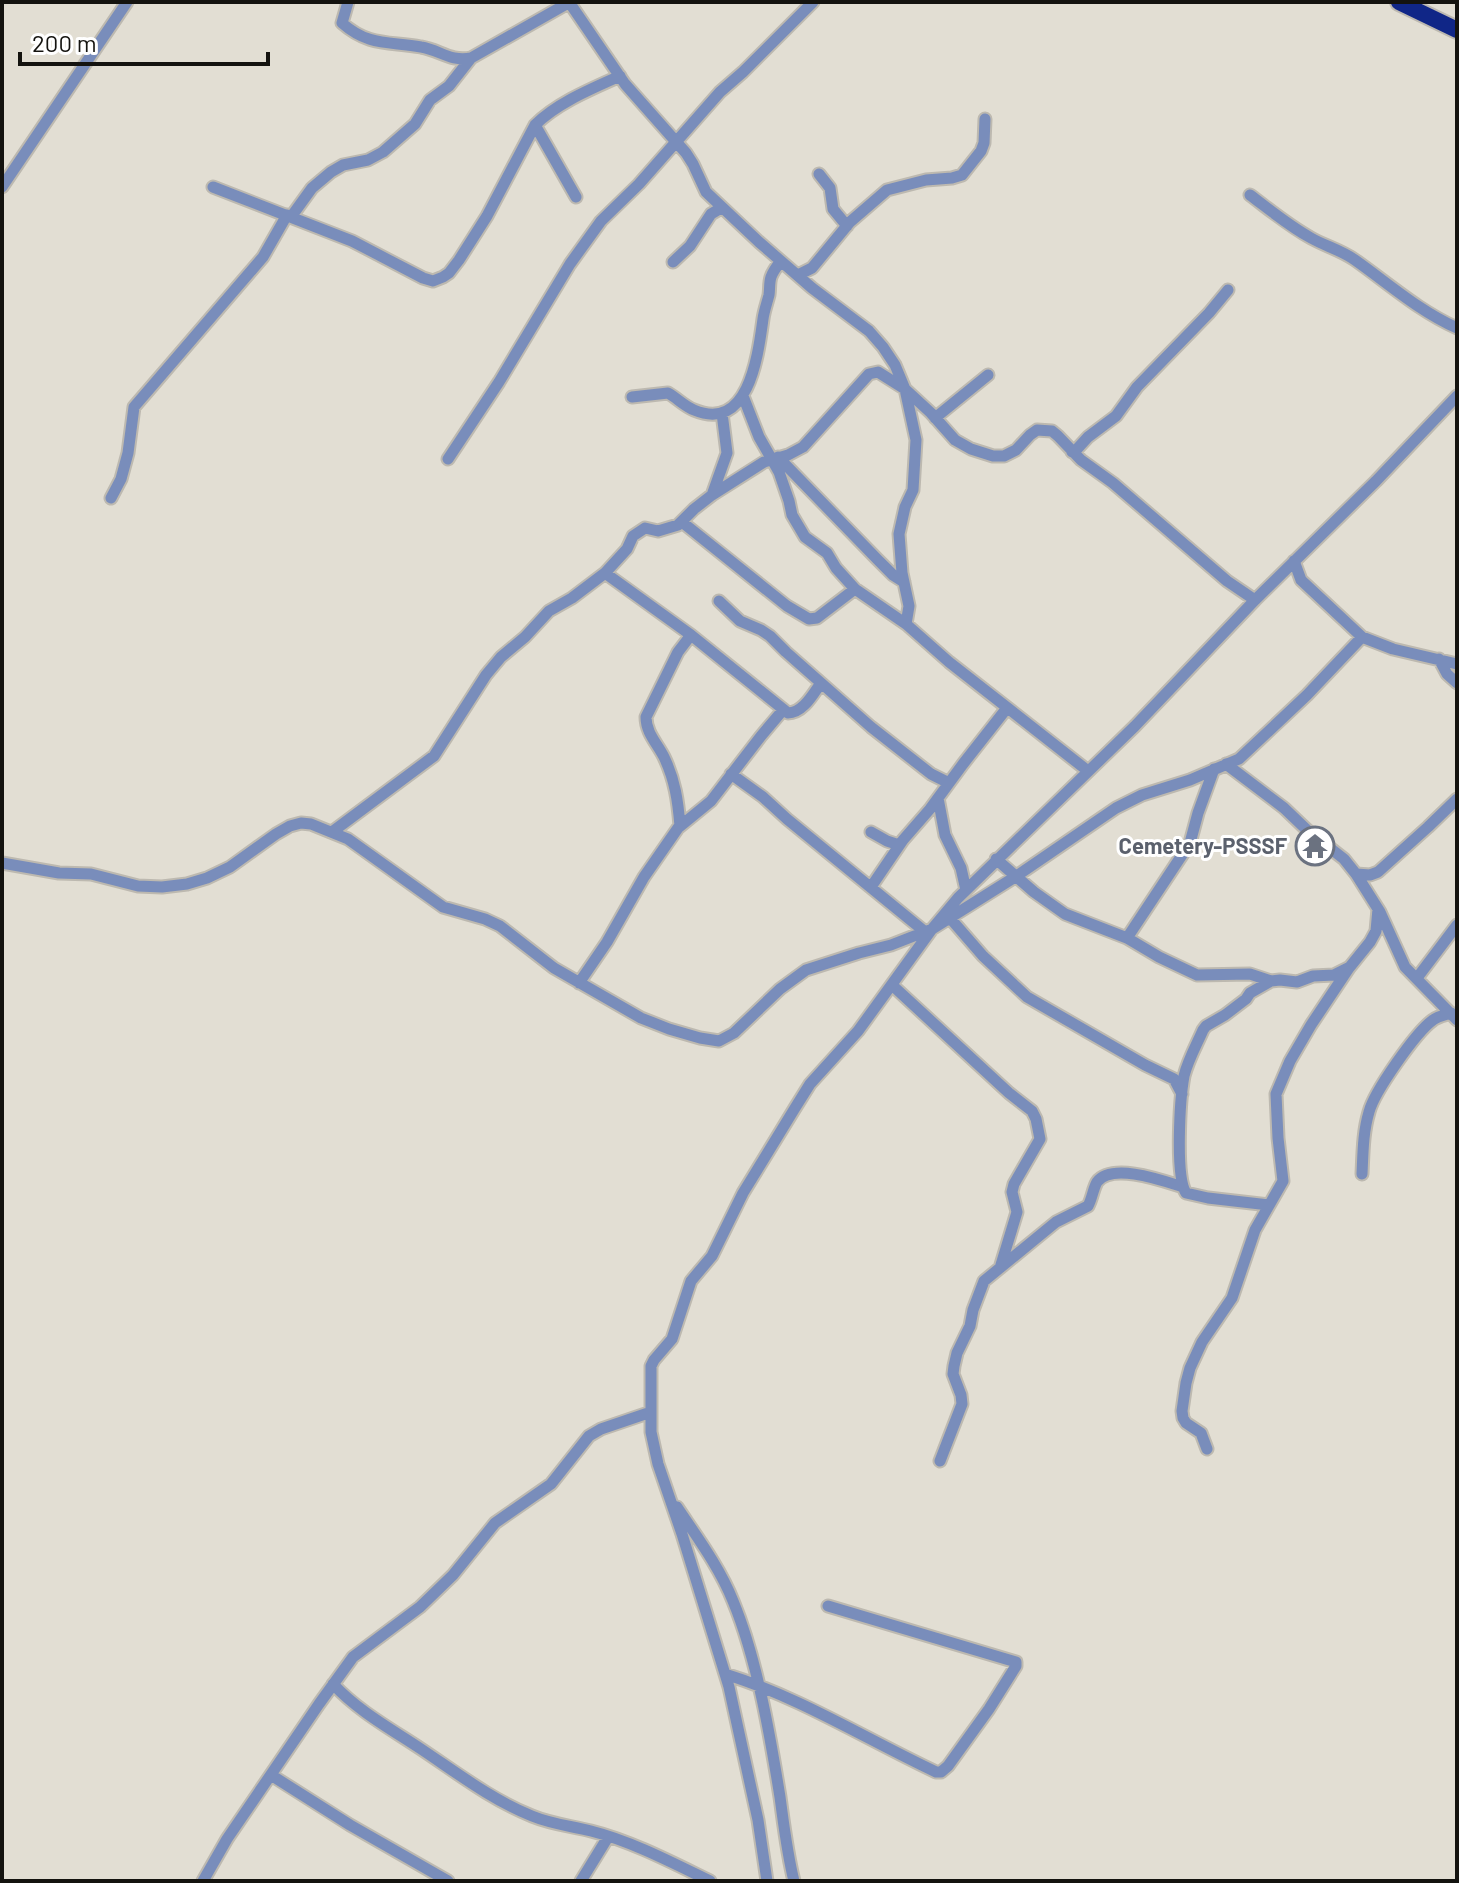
<svg xmlns="http://www.w3.org/2000/svg" width="1459" height="1883" viewBox="0 0 1459 1883" font-family="Barlow,sans-serif">
<style>
.lines{fill:none;stroke-linecap:round;stroke-linejoin:round}
.minor-casing{stroke:#bdb9b0;stroke-width:15}
.highway-casing{stroke:#bdb9b0;stroke-width:20}
.minor{stroke:#798dbb;stroke-width:11}
.highway{stroke:#102687;stroke-width:16}
.labels{text-anchor:middle;stroke-width:6;stroke-linejoin:round;paint-order:stroke}
.worship-label{font-size:22px;font-weight:bold;fill:#5b616d;stroke:#fff;text-anchor:end}
</style>
<rect width="100%" height="100%" fill="#e2ded3"/>
<g class="lines">
<defs>
<path id="minor" d="M348,2L342,23C369,47 390,41 421,47C440,50 450,62 471,58
M569,2L625,84L686,153L693,164L706,192L759,242L812,288L869,331L883,347L895,365L905,389L931,413L955,440L971,449L993,456H1004L1016,450L1030,435L1037,430L1052,431L1058,436L1081,460L1113,483L1227,581L1255,600
M535,125L576,197
M819,174L830,188L833,209L847,226
M2,187L127,2
M213,187L352,241L423,278L433,281L443,277L449,273L459,260L487,216L535,125C557,103 591,89 620,76
M1250,195C1270,210 1289,226 1311,238C1325,246 1341,250 1355,260C1389,284 1419,311 1457,328
M291,217L312,188L331,172L343,165L368,160L383,152L415,124L430,100L449,86L471,58L570,2
M673,262L690,246L711,214L721,208
M798,275L812,268L850,222L887,190L926,180L952,178L962,175L981,151L984,143L985,119
M743,396L759,437L779,472L789,501L792,515L805,537L827,553L836,568L855,589L906,624L949,662L1088,771
M632,397L668,393C677,398 684,406 694,410C749,433 758,355 763,319C764,311 767,303 769,295C770,289 769,283 771,277C773,271 777,266 781,261
M935,418L988,375
M1072,452L1077,449L1088,437L1116,416L1137,387L1209,313L1228,290
M778,457L877,559L893,575L904,582
M448,459L499,382L570,264L601,221L639,184L720,92L743,72L813,2
M712,495L727,453L722,413
M111,498L121,479L128,453L134,407L263,257L287,215
M682,522L787,606L809,619L817,618L855,589
M1294,561L1301,580L1362,637L1393,649L1457,664
M605,573L691,635L788,713C803,713 813,694 821,683
M719,601L740,621L761,630L770,636L786,652L871,727L931,774L949,783
M1439,659L1447,674L1457,683
M1226,764L1284,808L1307,830L1344,859L1356,874L1380,912L1405,967L1457,1020
M731,774L763,797L787,819L924,931
M938,798L945,835L961,868L966,890
M680,826C678,801 675,780 664,757C657,743 646,733 646,717L678,652L691,635
M332,832L434,756L486,675L501,657L525,637L549,611L572,598L605,573L627,549L633,536L645,528L658,531L678,525L694,509L712,495L764,462L788,455L803,447L869,374L878,372L905,389L916,440L913,490L905,507L899,534L902,573L909,606L906,624
M871,832L887,841L899,845
M996,859L1034,892L1065,914L1127,938L1159,957L1197,975L1250,974L1271,981L1280,980L1297,982L1313,976L1334,975L1348,968
M2,863L59,873L91,874L138,886L162,887L187,884L207,878L230,867L276,834L290,826L301,823L311,824L348,839L443,907L485,919L500,926L554,968L641,1018L669,1029L700,1038L719,1041L734,1033L780,989L806,970L859,953L891,945L932,929L1015,877L1116,808L1142,795L1190,780L1239,759L1307,695L1362,637
M1356,874L1370,875L1378,872L1428,827L1457,799
M871,887L903,840L930,809L963,764L1007,708
M950,918L983,956L1027,997L1145,1065L1174,1079L1182,1094
M1127,938L1190,843L1198,813L1214,769
M1417,978L1457,925
M579,983L607,942L644,877L678,828L711,801L761,736L783,710
M892,985L1009,1093L1032,1111L1036,1119L1040,1139L1014,1184L1012,1192L1017,1212L1000,1268
M1362,1174C1363,1153 1363,1132 1369,1112C1374,1092 1416,1032 1433,1020C1438,1016 1445,1015 1451,1013
M1269,1205L1208,1198L1186,1193C1175,1176 1180,1098 1184,1076C1188,1060 1197,1044 1203,1030L1206,1026L1225,1015L1246,999L1250,993L1271,981
M1207,1449L1201,1433L1186,1423L1183,1418L1182,1411L1186,1383L1190,1368L1202,1342L1232,1298L1255,1230L1283,1181L1278,1138L1276,1094L1290,1061L1311,1025L1349,968L1370,942L1376,931L1378,909
M940,1461L962,1404L961,1395L953,1374L954,1366L957,1353L970,1326L973,1310L984,1281L1056,1222L1088,1206C1092,1199 1093,1189 1097,1182C1112,1162 1164,1181 1183,1187
M677,1507C697,1537 720,1568 733,1601C757,1659 770,1735 780,1797C784,1826 787,1853 794,1881
M725,1674C799,1697 866,1739 936,1772H941L948,1766L989,1709L1016,1666V1662L828,1606
M333,1684C358,1711 391,1729 421,1749C457,1773 492,1800 532,1816C551,1824 571,1826 591,1831C631,1841 673,1863 710,1881
M271,1775L350,1825L448,1881
M203,1881L227,1839L319,1704L353,1657L420,1607L453,1575L495,1523L551,1484L589,1436L601,1429L651,1412
M581,1881L608,1837
M767,1881L758,1820L729,1687L682,1534L658,1464L651,1432V1366L654,1360L672,1339L691,1281L712,1256L743,1193L795,1108L810,1084L858,1031L932,929L958,898L1135,726L1255,600L1376,481L1457,396"/>
<path id="highway" d="M1399,2L1457,30"/>
</defs>
<!-- minor casing -->
<use href="#minor" class="minor-casing"/>
<!-- highway casing -->
<use href="#highway" class="highway-casing"/>
<!-- minor -->
<use href="#minor" class="minor"/>
<!-- highway -->
<use href="#highway" class="highway"/>
</g>
<!-- icons -->
<defs>
<symbol id="temple-ring" viewBox="-11 -11 22 22"><circle r="9.5" fill="#fff" stroke="#6b7280" stroke-width="1.5"/><path d="M0-6L5-2H3V0L6.5 2.5H4V6H1.5V3h-3V6H-4V2.5H-6.5L-3 0V-2H-5Z" fill="#6b7280"/></symbol>
</defs>
<g fill-rule="evenodd">
<use href="#temple-ring" x="1293" y="824" width="44" height="44"/>
</g>
<g class="labels">
<!-- worship labels -->
<g class="worship-label">
<text x="1287" y="854">Cemetery-PSSSF</text>
</g>
</g>
<!-- border -->
<rect width="1459" height="1883" fill="none" stroke="#14130f" stroke-width="8"/>
<!-- scale -->
<path d="M20 52v12h248v-12" fill="none" stroke="#14130f" stroke-width="4"/>
<text x="32" y="52" font-size="24" fill="#14130f" stroke="#ffffff" stroke-width="6" paint-order="stroke">200 m</text>
</svg>
